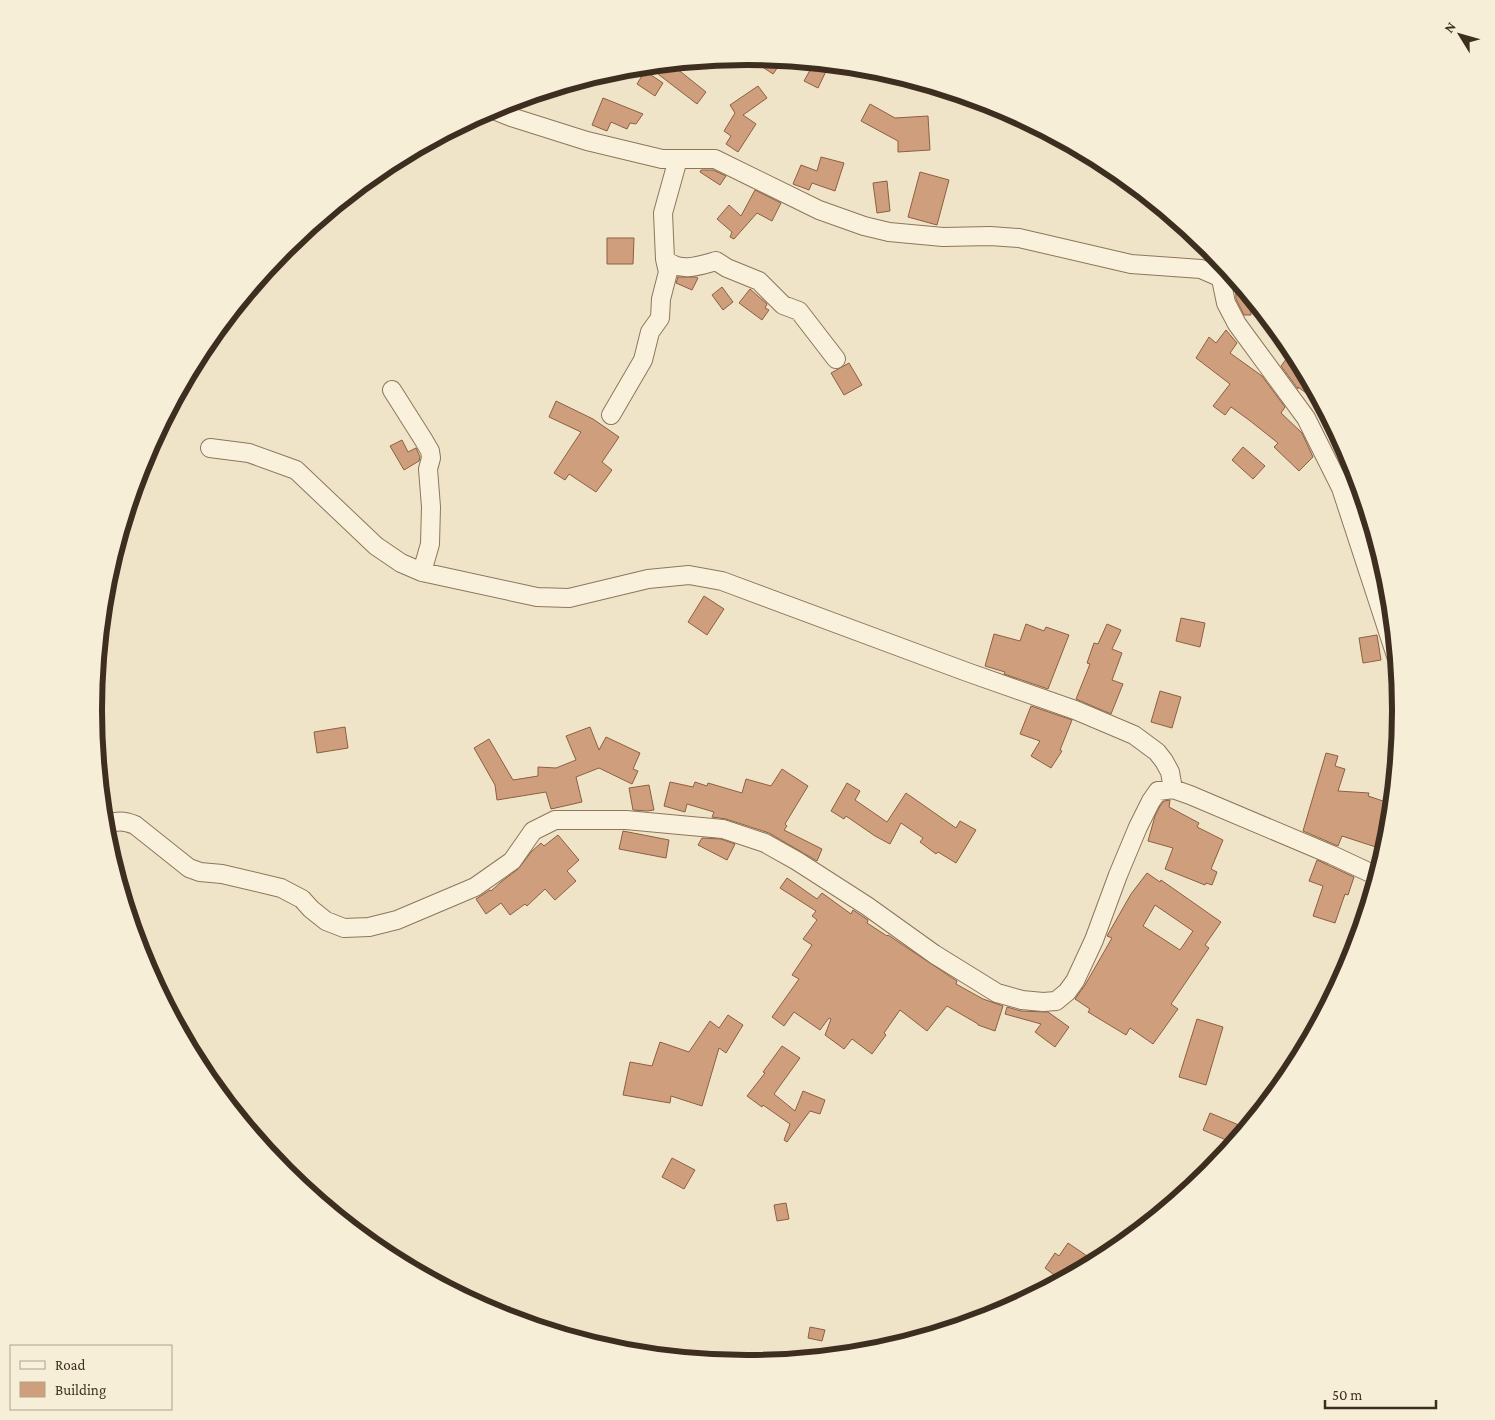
<svg xmlns="http://www.w3.org/2000/svg" width="1495" height="1420" viewBox="0 0 1495 1420" font-family="'Crimson Pro',serif">
<style>
.building{fill:#cf9f7d;stroke:#8d5f41;fill-rule:evenodd}
.lines{fill:none;stroke-linecap:round;stroke-linejoin:round}
.minor-casing{stroke:#8d765c;stroke-width:20}
.minor{stroke:#faf1dc;stroke-width:18}
.rim{fill:none;stroke:#3d2e20;stroke-width:6}
</style>
<rect width="100%" height="100%" fill="#f0e4c8"/>
<!-- building -->
<path class="building" d="M746,56H748L783,60L773,74Z
M814,63H820L828,67L818,88L804,81Z
M664,64H671L706,92L697,104L658,74Z
M645,71L663,83L655,96L637,84Z
M758,86L767,98L743,115L756,124L738,152L726,144L731,136L724,131L735,113L730,105Z
M603,98L643,114L636,124L630,123L627,129L611,122L607,131L592,125Z
M870,104L895,118L928,116L930,150L898,152V141L861,121Z
M821,157L844,163L835,191L812,183L809,190L793,184L801,165L817,171Z
M701,170H713L726,176L720,185L700,172Z
M920,172L949,180L937,225L908,217Z
M887,181L890,211L877,213L873,183Z
M755,190L781,203L772,221L757,213L734,239L730,237L732,232L717,219L729,205L741,216Z
M607,238H634L633,264H607Z
M678,277H696L698,278L692,290L676,283Z
M1235,279L1250,297L1251,315H1244L1236,299Z
M722,287L733,302L723,310L712,295Z
M750,289L767,304L765,308L769,310L762,320L739,303Z
M1226,330L1237,343L1230,353L1262,376L1285,407L1281,413L1302,433L1313,457L1299,471L1274,447L1278,443L1249,420L1231,407L1225,415L1213,406L1230,384L1196,358L1209,337L1216,343Z
M1290,354L1298,360L1312,385L1306,393L1298,387V389L1281,366Z
M849,363L862,385L844,395L831,373Z
M556,401L593,419L619,437L602,462L612,470L596,492L569,474L565,480L554,473L581,432L549,417Z
M402,440L408,452L416,448L420,457L419,461L404,470L390,446Z
M1243,447L1265,466L1253,479L1232,460Z
M1353,464L1366,508L1361,510L1343,469Z
M704,596L724,609L707,635L688,622Z
M1181,618L1205,623L1200,647L1176,641Z
M1026,624L1044,631L1046,627L1069,635L1048,689L1004,674L1005,672L985,666L994,634L1020,641Z
M1107,624L1121,630L1112,649L1122,653L1112,680L1123,684L1111,714L1076,699L1090,664L1087,663L1094,643L1098,644Z
M1377,635L1381,660L1363,663L1359,638Z
M1160,691L1181,697L1172,728L1151,722Z
M1031,706L1072,720L1060,750L1062,751L1051,768L1031,756L1040,741L1020,734Z
M345,727L348,748L317,753L314,732Z
M590,727L599,750L606,737L640,753L633,769L638,771L632,784L599,768L576,777L582,802L551,809L546,792L497,800L495,785L474,748L489,739L513,780L538,776V767L556,768L576,760L566,736Z
M1326,753L1338,756L1335,766L1345,769L1338,791L1369,793L1368,796L1392,804L1389,838L1385,850L1342,836L1338,846L1303,831Z
M782,769L808,786L785,824L787,826L784,830L822,849L817,861L769,833L726,819L712,817L714,812L687,804L685,812L664,806L670,782L693,787L695,782L707,786L708,783L742,793L746,779L771,786Z
M847,783L860,791L855,800L887,822L906,793L956,828L960,821L976,830L956,863L938,852L936,854L920,842L923,838L901,823L890,844L875,836L846,816L844,819L831,811Z
M649,785L654,810L647,811L633,810L629,788Z
M1170,800L1169,807L1199,823L1197,827L1223,840L1211,869L1217,872L1212,885L1206,883L1205,885L1165,869L1173,848L1148,841L1155,816L1160,806L1164,801Z
M623,831L669,840L666,858L619,849Z
M558,835L579,860L567,871L576,881L555,900L545,889L527,906L525,904L510,915L501,903L486,914L476,899L490,890L491,891L501,882L518,869L532,851L541,843L544,846Z
M702,838L721,839L735,844L727,860L698,845Z
M1317,860L1354,877L1348,895L1345,894L1335,923L1313,916L1323,886L1309,881Z
M1147,873L1160,882L1161,880L1221,922L1205,945L1209,948L1171,1004L1178,1009L1153,1044L1130,1028L1126,1035L1088,1012L1090,1009L1075,999L1085,985L1112,938L1107,936L1131,894ZM1155,905L1193,931L1180,950L1143,926Z
M787,878L817,899L822,893L851,914L853,910L868,920L867,923L887,936L888,935L957,981L956,984L983,999L1003,1006L995,1031L978,1025V1024L947,1006L927,1031L900,1010L884,1033L886,1035L872,1054L852,1039L844,1049L825,1035L831,1019L829,1018L820,1030L794,1012L784,1026L772,1017L799,979L792,975L812,945L803,939L817,920L812,916L816,911L780,888Z
M1007,1007L1021,1011L1048,1012L1069,1027L1055,1047L1035,1032L1041,1024L1005,1014Z
M728,1015L743,1025L726,1053L719,1048L702,1106L671,1096L670,1103L623,1095L630,1062L652,1066L660,1042L689,1052L710,1021L719,1028Z
M1197,1019L1223,1027L1206,1085L1179,1077Z
M782,1046L800,1058L774,1094L795,1111L803,1091L825,1100L820,1114L810,1111L787,1142L784,1140L790,1124L763,1105L762,1107L747,1096L765,1073L763,1072Z
M1210,1113L1246,1128L1233,1143L1203,1130Z
M672,1158L695,1170L684,1189L662,1177Z
M786,1203L789,1219L777,1221L774,1205Z
M1068,1243L1096,1262L1083,1269L1079,1266L1074,1273L1061,1280L1045,1268L1055,1253L1059,1256Z
M810,1327L825,1330L822,1341L808,1338Z"/>
<g class="lines">
<defs>
<path id="minor" d="M491,109L511,117L587,141L662,159H715L819,210L864,226L889,232L943,237L990,236L1019,238L1131,264L1201,269L1217,276L1221,279L1226,303L1237,324L1306,418L1341,488L1396,656
M678,159L663,213L665,259C679,273 699,266 716,261L727,268L759,281L783,305L799,311L836,359
M392,390L423,439L430,451L431,458L428,469L431,507L430,544L422,572
M611,415L643,360L650,332L660,318L661,299L668,272L665,259
M210,448L249,453L296,470L376,546L401,563L422,572L537,597L569,598L648,579L689,575L722,581L967,672L1075,710L1134,735L1157,752L1164,761L1170,772L1173,789
M105,824C117,821 123,820 135,825L189,868L200,872L222,874L281,888L302,899L311,909L326,921L344,928L369,927L397,920L475,887L512,861L533,831L555,820H626L723,829L765,843L797,861L867,906L934,954L997,993L1022,1000L1043,1002L1056,1001L1067,992L1075,981L1094,940L1118,875L1138,827L1151,801L1158,791L1173,789L1190,795L1332,855L1377,876"/>
</defs>
<!-- minor casing -->
<use href="#minor" class="minor-casing"/>
<!-- minor -->
<use href="#minor" class="minor"/>
</g>
<!-- crop -->
<path d="M0 0H1495V1420H0ZM102 710a645 645 0 1 1 1290 0a645 645 0 1 1-1290 0Z" fill="#f7eed8" fill-rule="evenodd"/>
<path class="rim" d="M102 710a645 645 0 1 1 1290 0a645 645 0 1 1-1290 0Z"/>
<!-- legend -->
<rect x="10" y="1345" width="162" height="65" fill="#f7eed8" stroke="#ada18e"/>
<rect x="20" y="1361" width="25" height="8" fill="#faf1dc" stroke="#ada18e"/>
<text x="55" y="1370" font-size="15" fill="#3d2e20">Road</text>
<rect x="20" y="1382" width="25" height="15" fill="#cf9f7d" stroke="#ada18e"/>
<text x="55" y="1395" font-size="15" fill="#3d2e20">Building</text>
<!-- north arrow -->
<g transform="translate(1460 35) rotate(307)" stroke="#f7eed8" stroke-width="4" paint-order="stroke">
<path d="M0-4L9 19L0 12L-9 19Z" fill="#3d2e20"/>
<text y="-8" font-size="14" font-weight="bold" text-anchor="middle" fill="#3d2e20">N</text>
</g>
<!-- scale -->
<path d="M1325 1400v8h111v-8" fill="none" stroke="#3d2e20" stroke-width="2.5"/>
<text x="1332" y="1400" font-size="15" fill="#3d2e20" stroke="#f7eed8" stroke-width="4" paint-order="stroke">50 m</text>
</svg>
